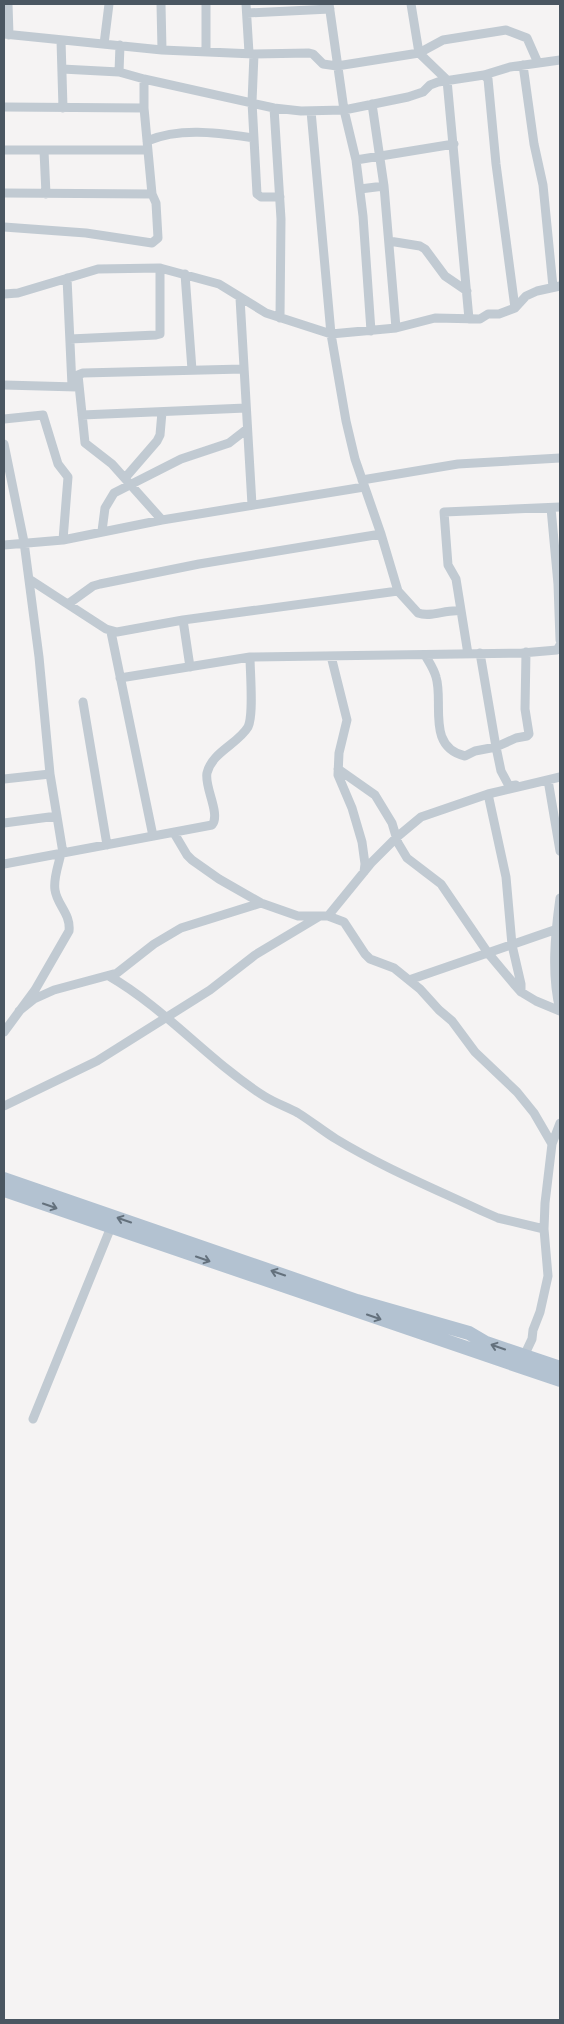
<svg xmlns="http://www.w3.org/2000/svg" width="564" height="2024" viewBox="0 0 564 2024" font-family="Poppins,sans-serif">
<style>
.lines{fill:none;stroke-linecap:round;stroke-linejoin:round}
.minor{stroke:#c1cad2;stroke-width:9}
.primary{stroke:#b3c2d1;stroke-width:14}
.oneway{stroke:#64717d}
</style>
<rect width="100%" height="100%" fill="#f5f3f3"/>
<g class="lines">
<!-- minor -->
<path class="minor" d="M8,4L9,35
M161,4L162,50
M246,4L249,53
M329,4L344,110L356,160L363,216L371,331
M411,4L419,53L447,80L469,319
M247,13L330,9
M4,34L162,50L254,54L309,53L313,54L323,64L337,66L419,53L443,40L506,30L527,38L538,63
M61,40L63,108
M104,44L109,4
M206,51V4
M254,54L252,102L257,194L261,197H280
M523,65L534,144L543,185L553,287
M62,69L119,72L144,79L274,108L301,111L344,110L408,97L423,92L430,85L438,82L484,75L510,67L560,60
M119,72L120,45
M484,75L488,79L496,164L515,308
M372,104L384,186L396,328
M4,107L144,108
M274,108L281,219L280,318
M311,111L331,334L346,421L355,459L381,534L398,591L418,613C431,618 446,609 460,611
M147,141C181,127 218,133 254,138
M4,150H148
M44,151L46,194
M356,160L454,144
M360,189L384,186
M4,193L152,194
M4,227L86,233L152,243L158,238L156,203L152,194L144,108V79
M389,241L420,246L425,249L445,276L467,291
M185,274L192,370
M67,278L72,386
M4,294L18,293L98,269L160,268L219,284L266,313L331,334L396,328L435,318L480,319L488,314H499L515,308L526,296L537,291L560,286
M240,298L252,505
M70,339L156,335L160,334V268
M4,385L77,387
M82,415L246,408
M4,419L43,415L58,464L68,477L63,540
M4,444L24,542L39,657L50,774L63,853
M125,478L157,441L160,435L162,412
M362,480L458,464L560,458
M551,508L558,584L560,640
M162,520L112,464L85,443L78,375L83,373L243,369
M102,531L105,508L114,493L181,459L229,443L247,429
M4,545L63,540L162,520L364,487
M29,579L106,629L117,632L183,620L398,591
M68,604L93,586L100,584L199,564L381,534
M183,620L190,667
M111,632L153,836
M468,654L456,579L448,565L444,512L560,507
M425,655C429,662 434,669 436,677C444,702 426,747 465,756L475,751L496,747L480,653
M331,656L347,720L339,753L338,775L352,808L362,842L365,864L364,872
M120,678L250,657L522,653L557,650L560,645
M83,702L107,845
M338,769L375,795L392,823L398,843L407,858L441,884L488,953L514,984L521,992L536,1001L560,1011
M4,779L50,774
M548,780L560,851
M516,785L509,786L501,771L496,747L516,738L527,736L529,734L525,709L526,652
M488,794L506,877L512,945L521,984V992
M4,823L57,816
M174,833L187,855L192,860L219,879L261,903L298,916H328L344,922L365,954L370,959L394,968L420,989L439,1010L452,1021L475,1052L517,1092L534,1113L552,1144
M4,864L212,825C221,814 204,787 207,773C212,752 238,744 248,727C254,715 250,672 250,657
M560,898C555,934 551,975 560,1010
M328,916L372,862L397,837L421,817L488,794L560,777
M109,976C166,1009 209,1061 264,1096C275,1103 287,1107 298,1113C311,1121 323,1131 336,1139C382,1167 433,1188 482,1211L498,1218L544,1229
M409,980L560,928
M19,1011L34,999L54,990L117,973L154,944L181,928L261,903
M4,1032L35,990L69,931C71,914 57,905 55,890C53,878 59,864 61,853
M4,1106L97,1061L210,990L255,955L320,916
M524,1356L532,1339L533,1330L540,1312L548,1276L544,1229L545,1203L552,1144L560,1123
M33,1419L111,1227"/>
<!-- primary -->
<path class="primary" d="M4,1179L357,1301L469,1333L486,1343L560,1368
M4,1190L560,1380"/>
</g>
<!-- one-way arrows -->
<defs><path id="oneway-shaft" d="M-6 0H5M1.5-3L5.5 0L1.5 3" fill="none" stroke-width="1.6" stroke-linecap="round" stroke-linejoin="round" transform="scale(1.25)"/></defs>
<g class="oneway">
<use href="#oneway-shaft" transform="translate(50 1206) rotate(19)"/>
<use href="#oneway-shaft" transform="translate(124 1220) rotate(-161)"/>
<use href="#oneway-shaft" transform="translate(203 1259) rotate(19)"/>
<use href="#oneway-shaft" transform="translate(278 1273) rotate(-161)"/>
<use href="#oneway-shaft" transform="translate(374 1317) rotate(19)"/>
<use href="#oneway-shaft" transform="translate(498 1347) rotate(-161)"/>
</g>
<!-- border -->
<rect width="564" height="2024" fill="none" stroke="#4a5661" stroke-width="10"/>
</svg>
